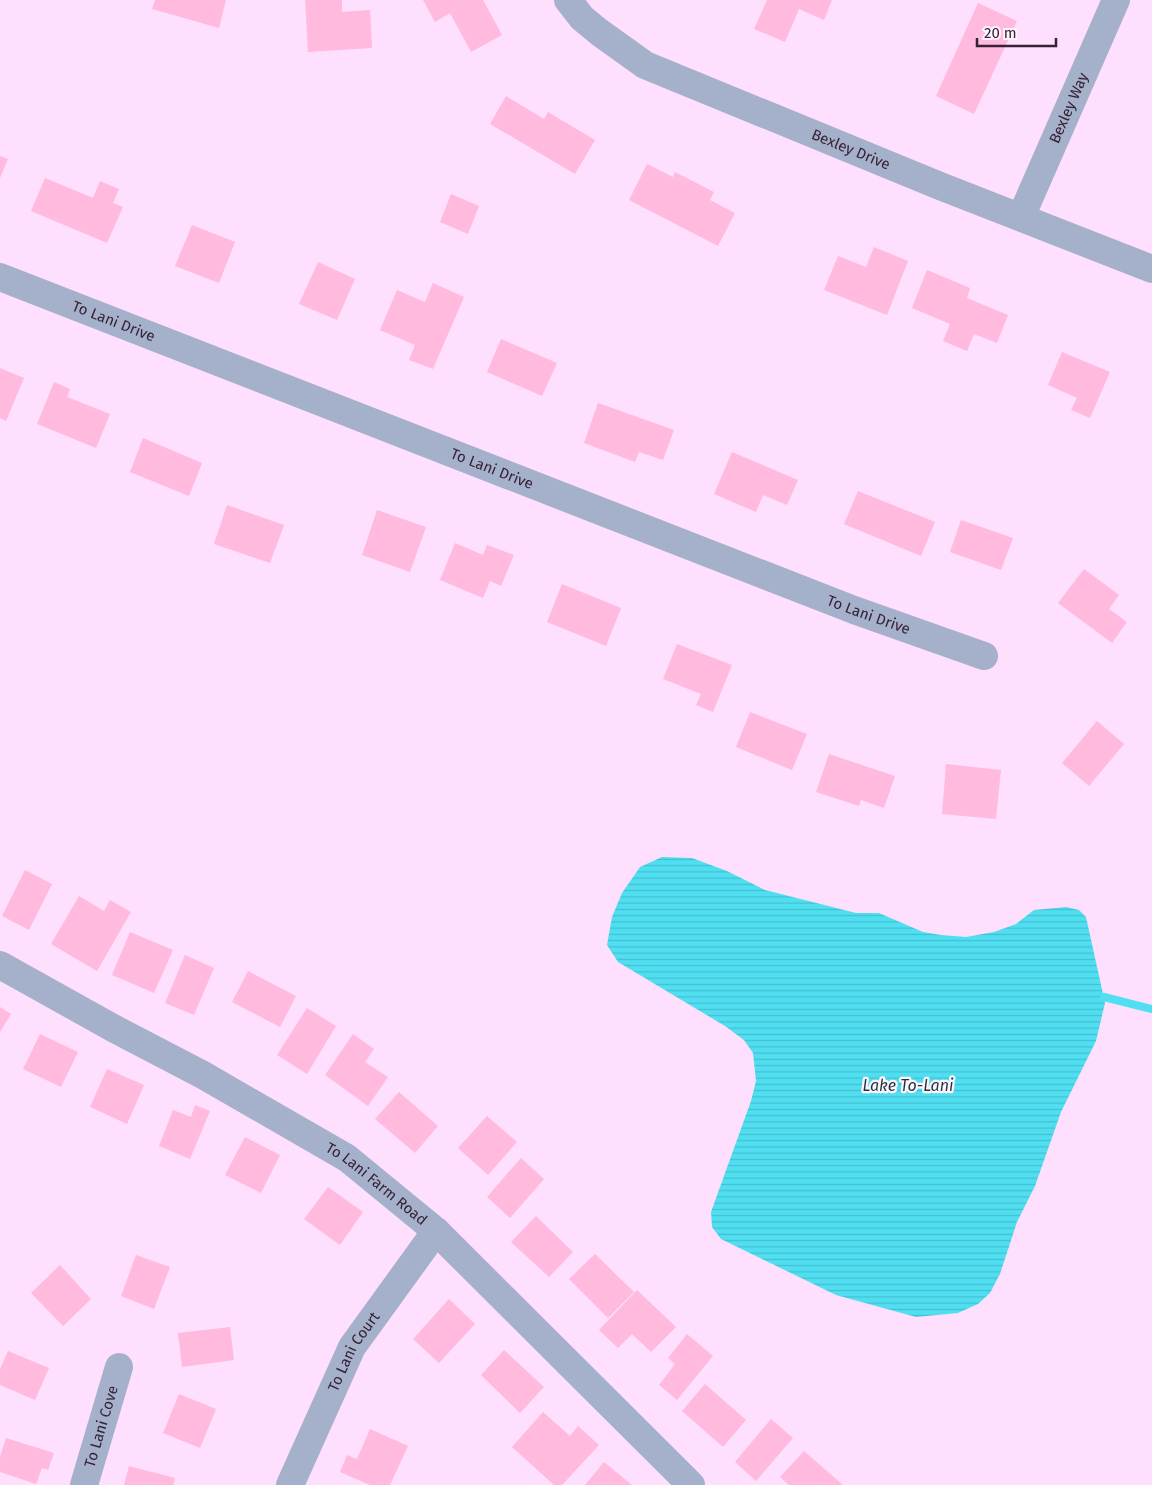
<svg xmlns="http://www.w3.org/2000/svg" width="1152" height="1485" viewBox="0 0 1152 1485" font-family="'Fira Sans',sans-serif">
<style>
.water{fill:url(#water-rules)}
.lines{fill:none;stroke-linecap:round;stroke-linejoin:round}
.stream{stroke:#4fdff1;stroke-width:8}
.building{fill:#ffbade}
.street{stroke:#a5b0ca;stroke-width:28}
.labels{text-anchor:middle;stroke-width:4.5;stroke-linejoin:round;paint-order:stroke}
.street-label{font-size:15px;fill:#352235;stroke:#fff4fe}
.water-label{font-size:16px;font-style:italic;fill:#1a383c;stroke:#fff4fe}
</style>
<defs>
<pattern id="water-rules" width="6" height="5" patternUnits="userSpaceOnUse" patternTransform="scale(1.25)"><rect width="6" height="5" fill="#4fdff1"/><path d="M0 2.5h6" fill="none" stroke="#46bfcf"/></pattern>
</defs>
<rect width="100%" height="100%" fill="#fedffd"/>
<!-- water -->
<path class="water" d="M662,857L692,858L727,871L765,890L856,913H879L923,932L941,935L966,937L994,932L1016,924L1034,910L1066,907L1079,910L1086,917L1105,1003L1096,1041L1061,1112L1035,1186L1017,1222L1000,1274L990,1293L978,1304L958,1313L916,1317L836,1295L721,1239L712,1227L711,1212L751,1101L756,1081L753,1053L744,1040L725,1026L618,962L607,945L612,917L622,893L640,867Z"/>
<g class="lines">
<!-- stream -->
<path class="stream" d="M1104,997L1152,1009"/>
</g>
<!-- building -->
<path class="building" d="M155,0H226L219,28L152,9Z
M305,0H342V12L370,10L372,48L308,52Z
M423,0H483L502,35L471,52L450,13L435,22Z
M767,0H832L824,20L799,9L785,42L754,29Z
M978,3L1017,21L974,114L936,96Z
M506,96L544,119L548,112L595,140L575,174L490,124Z
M0,156L8,159L0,178Z
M647,164L673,177L675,172L714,192L710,200L735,213L718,246L629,200Z
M45,178L93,198L100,181L119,189L113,203L123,207L107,243L31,211Z
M451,194L479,206L468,234L440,222Z
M192,225L235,242L219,283L175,266Z
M874,247L908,261L887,315L824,290L838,256L866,267Z
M318,262L355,279L337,320L299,304Z
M927,270L970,288L967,298L1008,315L997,343L974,334L967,351L943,341L950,324L912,308Z
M433,283L464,297L433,369L409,360L415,345L380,330L397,290L425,302Z
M501,339L557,363L542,396L487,372Z
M1062,352L1110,372L1090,418L1071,410L1077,398L1048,385Z
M0,368L24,378L6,421L0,418Z
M54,382L70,389L67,397L110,414L96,448L37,424Z
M598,403L674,430L663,460L639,452L635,462L584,443Z
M143,438L202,463L189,496L130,472Z
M732,452L798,480L787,505L763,495L756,512L714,494Z
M858,491L935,522L921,556L844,524Z
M227,505L284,525L270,563L214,544Z
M377,510L426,527L410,572L362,555Z
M961,520L1013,538L1001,570L950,552Z
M455,543L483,555L487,545L514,555L501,586L490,581L483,598L440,580Z
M1084,569L1119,595L1109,609L1127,622L1112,643L1058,603Z
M562,584L621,608L606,646L547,622Z
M677,644L732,665L713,712L696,705L701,694L663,679Z
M750,712L807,734L792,770L736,747Z
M1097,721L1124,744L1089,786L1062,763Z
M829,754L895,776L884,808L861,800L859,806L816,792Z
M946,764L1001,770L996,819L942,814Z
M25,870L52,884L29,930L2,916Z
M79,896L104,911L110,900L131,912L97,971L51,944Z
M130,932L173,950L154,993L112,975Z
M185,955L214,968L194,1015L165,1003Z
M248,971L296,996L280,1027L232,1002Z
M0,1007L11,1014L0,1032Z
M307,1008L336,1026L307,1074L277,1055Z
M40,1034L78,1052L61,1087L23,1069Z
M353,1034L374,1049L365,1062L388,1077L368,1106L325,1075Z
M107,1069L144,1085L127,1124L90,1107Z
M399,1092L438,1126L415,1153L375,1119Z
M195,1105L210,1111L190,1159L159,1146L173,1110L191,1117Z
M487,1116L517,1142L488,1175L458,1148Z
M245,1137L280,1155L261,1193L225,1175Z
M521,1158L544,1179L510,1218L487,1197Z
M328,1187L363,1212L340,1245L304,1219Z
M536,1216L573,1252L549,1277L511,1242Z
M595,1254L634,1292L608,1318L569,1279Z
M136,1255L170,1267L154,1309L121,1296Z
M60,1265L91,1299L63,1326L31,1293Z
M637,1290L676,1327L651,1352L632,1334L618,1348L599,1330Z
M449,1299L475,1324L439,1363L413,1339Z
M230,1327L234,1360L182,1367L178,1333Z
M687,1334L713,1356L677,1400L659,1385L675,1364L668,1358Z
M504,1350L544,1387L520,1413L481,1375Z
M8,1351L49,1368L35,1400L0,1385V1369Z
M705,1384L746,1420L723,1447L682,1411Z
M179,1394L216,1409L200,1448L163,1433Z
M543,1412L570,1436L578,1426L599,1445L562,1485H554L512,1447Z
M771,1419L793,1438L756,1481L735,1462Z
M370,1429L408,1446L390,1485H370L340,1472L347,1455L357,1459Z
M6,1438L54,1453L48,1470L42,1468L36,1484L0,1472V1457Z
M804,1451L843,1485H789L780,1477Z
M604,1462L632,1485H585Z
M129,1466L175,1478L173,1485H124Z"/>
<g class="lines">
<!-- street -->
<g class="street">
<path id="s1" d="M568,0L582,18L599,32L645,65L940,186L1152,269"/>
<path id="s2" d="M1021,217L1116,0"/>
<path id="s3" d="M0,277L854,610L984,656"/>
<path id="s4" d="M0,965L113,1028L203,1075L347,1158L436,1231L691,1485"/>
<path id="s5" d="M84,1485L119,1367"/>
<path id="s6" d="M290,1485L352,1347L436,1231"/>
</g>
</g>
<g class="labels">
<!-- street labels -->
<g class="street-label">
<text dy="5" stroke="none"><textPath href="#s2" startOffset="119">Bexley Way</textPath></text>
<text dy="5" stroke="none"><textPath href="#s1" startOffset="324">Bexley Drive</textPath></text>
<text dy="5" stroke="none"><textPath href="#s3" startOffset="122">To Lani Drive</textPath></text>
<text dy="5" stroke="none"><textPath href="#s3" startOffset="528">To Lani Drive</textPath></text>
<text dy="5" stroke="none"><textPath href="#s3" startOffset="932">To Lani Drive</textPath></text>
<text dy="5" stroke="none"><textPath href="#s4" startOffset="436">To Lani Farm Road</textPath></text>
<text dy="5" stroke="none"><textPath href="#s6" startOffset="148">To Lani Court</textPath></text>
<text dy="5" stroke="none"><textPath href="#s5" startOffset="61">To Lani Cove</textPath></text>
</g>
<!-- water labels -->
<g class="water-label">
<text x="908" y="1091">Lake To-Lani</text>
</g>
</g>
<!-- scale -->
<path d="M977 38v8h79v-8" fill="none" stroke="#352235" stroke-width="2.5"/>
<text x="984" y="38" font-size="15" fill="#352235" stroke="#fff4fe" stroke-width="4" paint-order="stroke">20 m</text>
</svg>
